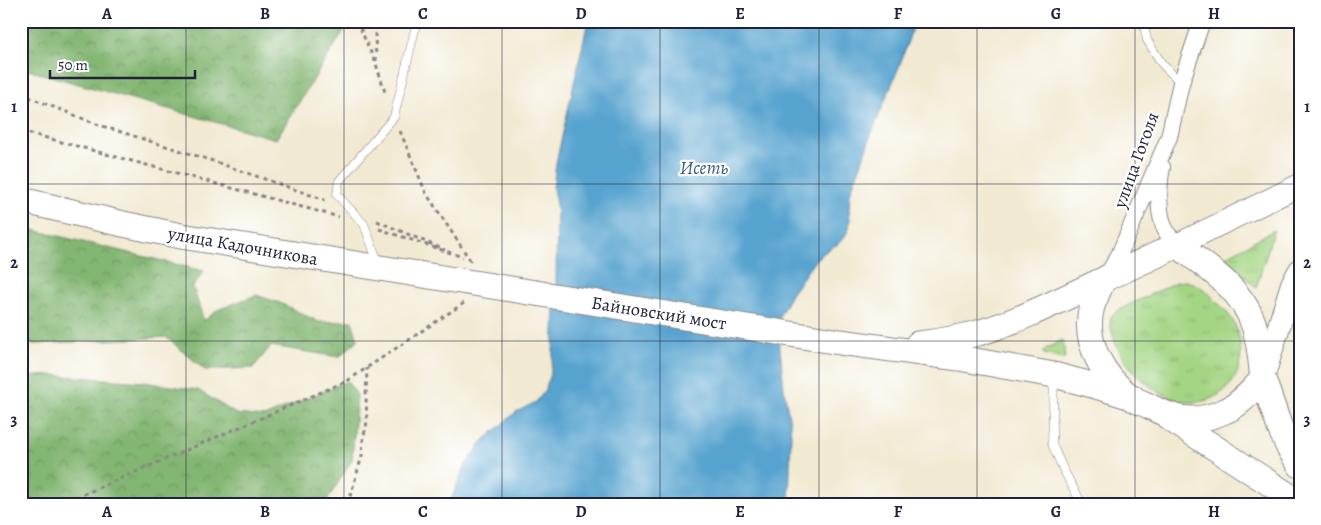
<svg xmlns="http://www.w3.org/2000/svg" width="1321" height="525" viewBox="0 0 1321 525" font-family="Alegreya,serif">
<style>
.grass{fill:url(#grass-tufts);stroke:#637c60}
.forest{fill:url(#forest-crowns);stroke:#526c56}
.water{fill:#56a3cf;stroke:#3c6285}
.lines{fill:none;stroke-linecap:round;stroke-linejoin:round}
.lane-casing{stroke:#8a8686;stroke-width:9}
.street-casing{stroke:#8a8686;stroke-width:18}
.secondary-casing{stroke:#8a8686;stroke-width:24}
.primary-casing{stroke:#8a8686;stroke-width:27}
.path{stroke:#8a8686;stroke-width:3;stroke-dasharray:4 4;stroke-linecap:butt}
.lane{stroke:#fff;stroke-width:8}
.street{stroke:#fff;stroke-width:16}
.secondary{stroke:#fff;stroke-width:22}
.primary{stroke:#fff;stroke-width:25}
.grid{fill:none;stroke:#22223b;stroke-width:1;stroke-opacity:0.55}
.labels{text-anchor:middle;stroke-width:4.5;stroke-linejoin:round;paint-order:stroke}
.street-label{font-size:18px;fill:#22223b;stroke:#fff}
.water-label{font-size:19px;font-style:italic;fill:#395c7e;stroke:#fff}
.neatline{fill:none;stroke:#22223b;stroke-width:2}
.grid-label{font-size:16px;text-anchor:middle;font-weight:bold;fill:#22223b}
</style>
<defs>
<pattern id="grass-tufts" width="24" height="20" patternUnits="userSpaceOnUse" patternTransform="scale(1.25)"><rect width="24" height="20" fill="#a4d584"/><path d="M3 7l-1-3M5 7V3M7 7l1-3M15 17l-1-3M17 17v-4M19 17l1-3" fill="none" stroke="#8db773"/></pattern>
<pattern id="forest-crowns" width="20" height="18" patternUnits="userSpaceOnUse" patternTransform="scale(1.25)"><rect width="20" height="18" fill="#83b672"/><path d="M2 6a3 3 0 1 1 6 0M12 15a3 3 0 1 1 6 0" fill="none" stroke="#6b945f"/></pattern>
</defs>
<rect width="100%" height="100%" fill="#fff"/>
<filter id="ink" filterUnits="userSpaceOnUse"><feTurbulence type="fractalNoise" baseFrequency=".02" numOctaves="2"/><feDisplacementMap in="SourceGraphic" scale="10" xChannelSelector="R" yChannelSelector="G"/><feConvolveMatrix kernelMatrix="1 2 1 2 8 2 1 2 1" color-interpolation-filters="sRGB"/></filter>
<filter id="wash" filterUnits="userSpaceOnUse"><feTurbulence type="fractalNoise" baseFrequency=".0096" numOctaves="4" result="noise"/><feDisplacementMap in="SourceGraphic" scale="20" xChannelSelector="R" yChannelSelector="G"/><feGaussianBlur stdDeviation="1.12" result="paint"/><feColorMatrix in="noise" values="0 0 0 0 0 0 0 0 0 0 0 0 0 0 0 0 0 1.4 0 .05"/><feComposite in="paint" operator="in"/></filter>
<g filter="url(#wash)">
<rect width="100%" height="100%" fill="#f1e9d1"/>
<!-- grass -->
<path class="grass" d="M1274,230L1256,288L1240,271L1225,257Z
M1185,281C1199,284 1207,291 1216,301C1223,308 1231,316 1235,325C1247,354 1241,387 1210,399C1170,414 1124,372 1113,336C1112,331 1109,323 1111,318C1112,314 1116,312 1119,310L1176,282Z
M1062,340L1063,341L1065,359L1064,360L1044,354L1043,352L1044,350Z"/>
<!-- forest -->
<path class="forest" d="M21,21H350L276,139L21,68Z
M21,227L204,271L193,287L204,321L217,310L256,295L280,303L319,322L352,321L358,340L339,357L271,346L253,368L205,370L166,337L21,345Z
M50,375L143,382L198,390L236,414L264,417L347,381L357,395L352,460L325,504H21V377Z"/>
<!-- water -->
<path class="water" d="M588,21H915L899,67L872,132L860,167L850,193L849,209L850,220L849,229L844,238L838,244L829,249L816,259L792,293L780,315L778,327L784,389L790,423L791,435L789,504H449L466,464L483,441L516,412L536,402L543,393L550,377L553,354L556,282L557,210L553,188L556,163Z"/>
</g>
<g filter="url(#ink)">
<g class="lines">
<defs>
<path id="lane" d="M1143,21L1147,40L1162,64L1181,83
M378,262L364,224L337,195L339,181L394,117L417,21
M1054,379L1052,444L1064,471L1082,504"/>
<path id="street" d="M1162,167C1158,185 1157,216 1167,233C1170,237 1174,241 1177,245
M1105,279L1119,255L1128,234L1169,137L1181,83L1202,21"/>
<path id="secondary" d="M1177,245L1300,185
M1263,378L1292,284L1300,270"/>
<path id="primary" d="M21,200L123,224L181,236L840,342L959,358L1054,375L1096,386L1132,397
M1177,245C1207,267 1245,290 1255,329C1260,345 1261,362 1263,379C1252,390 1240,405 1225,411C1216,415 1203,419 1192,419C1178,419 1161,413 1149,406C1143,403 1137,401 1132,398C1103,378 1082,341 1092,306C1094,301 1101,283 1105,279C1109,276 1118,273 1122,271C1141,262 1159,254 1177,245Z
M918,344C938,342 958,338 978,333C1022,320 1064,298 1105,279
M1263,379L1280,428L1289,448L1300,465
M1169,418L1300,503"/>
</defs>
<!-- lane casing -->
<use href="#lane" class="lane-casing"/>
<!-- street casing -->
<use href="#street" class="street-casing"/>
<!-- secondary casing -->
<use href="#secondary" class="secondary-casing"/>
<!-- primary casing -->
<use href="#primary" class="primary-casing"/>
<!-- path -->
<path class="path" d="M357,21L376,64L385,92
M376,61L375,34L378,21
M21,94L99,125L210,160L325,200
M21,131L339,217
M400,131L426,193L470,260H469
M377,221L445,250
M379,229L463,257
M61,504L347,381L464,303
M348,504L362,456L363,440L367,422L366,397L367,368"/>
<!-- lane -->
<use href="#lane" class="lane"/>
<!-- street -->
<use href="#street" class="street"/>
<!-- secondary -->
<use href="#secondary" class="secondary"/>
<!-- primary -->
<use href="#primary" class="primary"/>
</g>
</g>
<!-- grid -->
<path class="grid" d="M186,21V504M344,21V504M502,21V504M660,21V504M819,21V504M977,21V504M1135,21V504M21,184H1300M21,341H1300"/>
<g class="labels">
<!-- street labels -->
<g class="street-label">
<text transform="translate(1136 160) rotate(-70)" y="6">улица Гоголя</text>
<text transform="translate(243 246) rotate(10)" y="6">улица Кадочникова</text>
<text transform="translate(659 313) rotate(9)" y="6">Байновский мост</text>
</g>
<!-- water labels -->
<g class="water-label">
<text x="704" y="174">Исеть</text>
</g>
</g>
<!-- margin -->
<rect width="1321" height="525" fill="none" stroke="#fff" stroke-width="55"/>
<!-- scale -->
<path d="M50 70v8h145v-8" fill="none" stroke="#22223b" stroke-width="2.5"/>
<text x="58" y="70" font-size="15" fill="#22223b" stroke="#ffffff" stroke-width="4" paint-order="stroke">50 m</text>
<rect x="28" y="28" width="1266" height="470" class="neatline"/>
<g class="grid-label">
<text x="107" y="19">A</text>
<text x="265" y="19">B</text>
<text x="423" y="19">C</text>
<text x="581" y="19">D</text>
<text x="740" y="19">E</text>
<text x="898" y="19">F</text>
<text x="1056" y="19">G</text>
<text x="1214" y="19">H</text>
<text x="14" y="112">1</text>
<text x="1307" y="112">1</text>
<text x="14" y="268">2</text>
<text x="1307" y="268">2</text>
<text x="14" y="425">3</text>
<text x="1307" y="425">3</text>
<text x="107" y="517">A</text>
<text x="265" y="517">B</text>
<text x="423" y="517">C</text>
<text x="581" y="517">D</text>
<text x="740" y="517">E</text>
<text x="898" y="517">F</text>
<text x="1056" y="517">G</text>
<text x="1214" y="517">H</text>
</g>
</svg>
